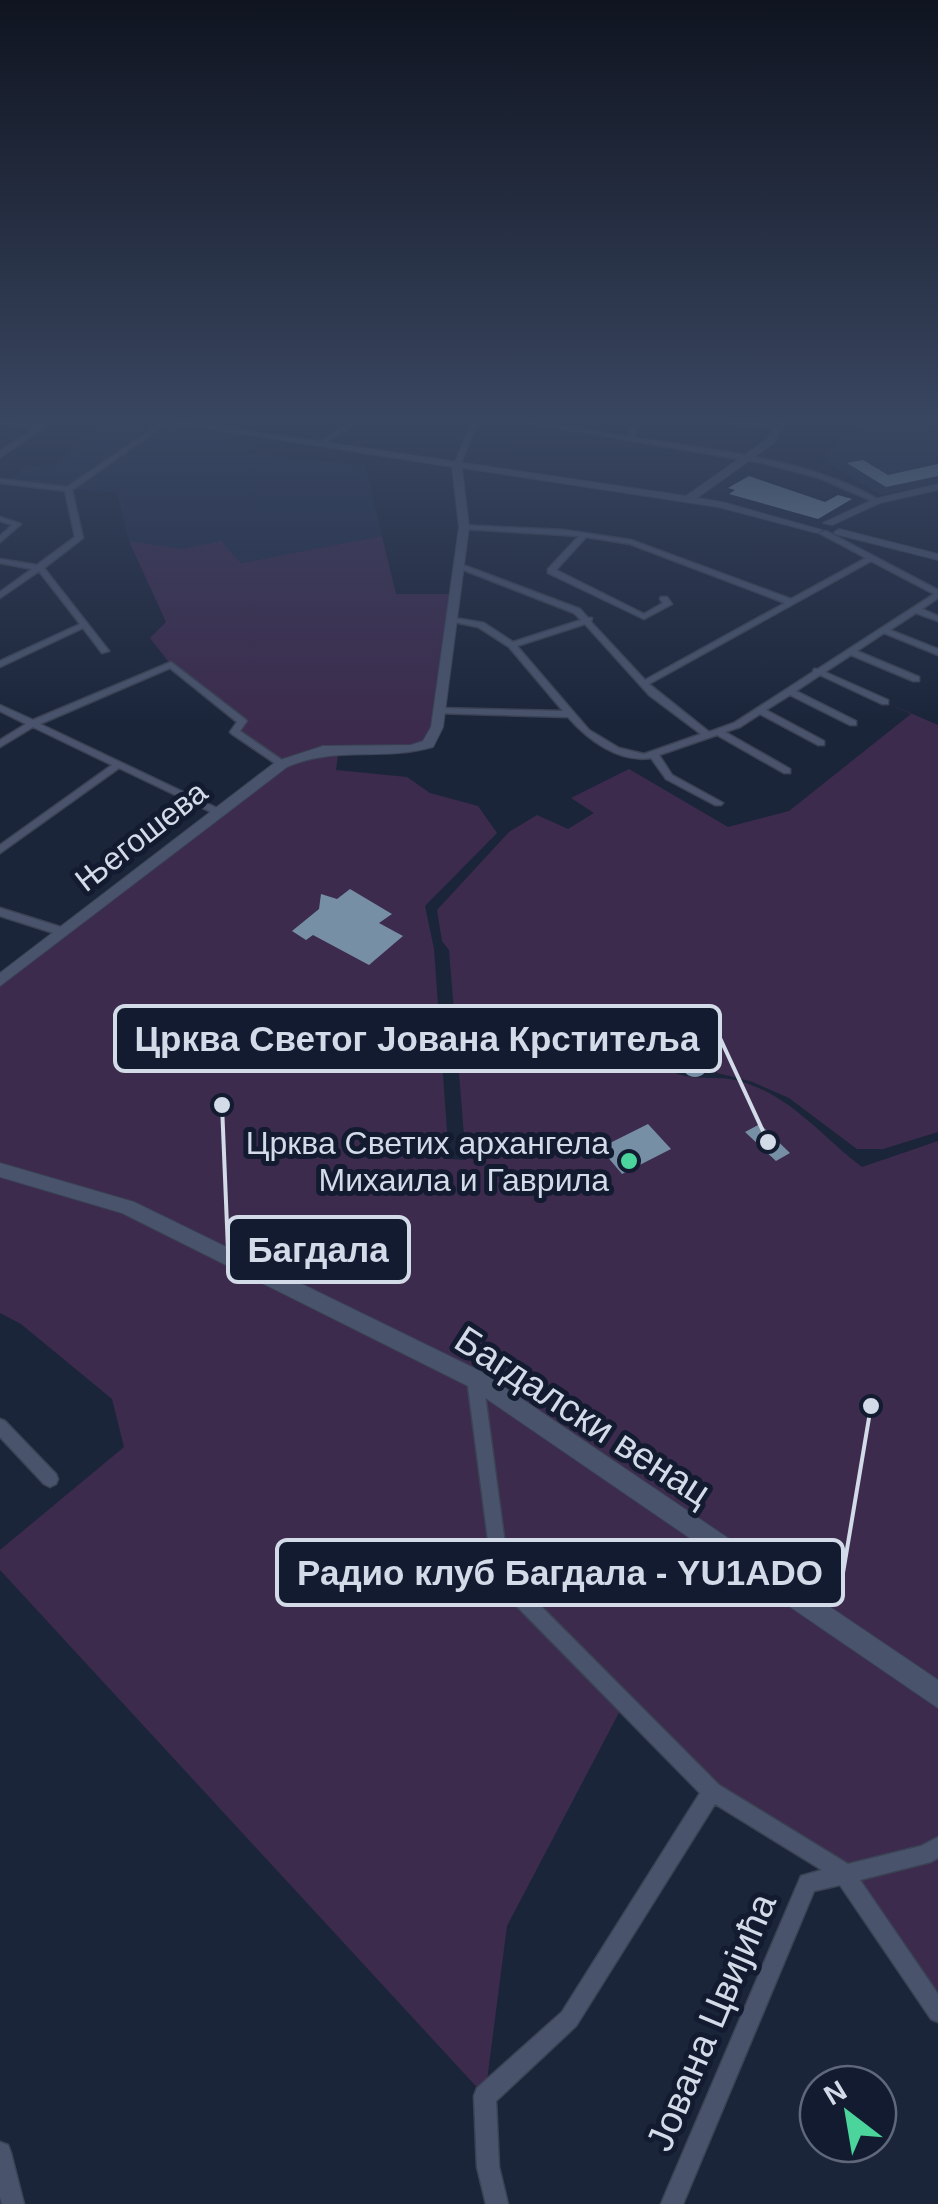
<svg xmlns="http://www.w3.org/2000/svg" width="938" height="2204" viewBox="0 0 938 2204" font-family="Arial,sans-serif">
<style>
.built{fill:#222e4a}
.green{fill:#3c2b4d}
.building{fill:#768fa4}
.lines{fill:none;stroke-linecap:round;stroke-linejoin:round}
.pedestrian-casing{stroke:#3b4254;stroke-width:8}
.minor-casing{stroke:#3b4254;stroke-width:3}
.tertiary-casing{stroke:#3b4254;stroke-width:2}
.pedestrian{stroke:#49546c;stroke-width:6}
.minor{fill:#49546c;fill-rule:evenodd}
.tertiary{fill:#49546c;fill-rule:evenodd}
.poi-dot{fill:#4bd49b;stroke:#121b30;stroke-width:4}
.labels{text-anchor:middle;stroke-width:10;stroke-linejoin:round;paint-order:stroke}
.street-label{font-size:32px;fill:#d3dae8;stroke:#121b30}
.poi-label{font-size:32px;fill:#d3dae8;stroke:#121b30;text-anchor:end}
.near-street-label{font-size:38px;fill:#d3dae8;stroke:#121b30}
.leader{fill:none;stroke:#d3dae8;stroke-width:4}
.callout-dot{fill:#d3dae8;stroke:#121b30;stroke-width:4}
.callout{fill:#121b30;stroke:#d3dae8;stroke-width:4}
.callout-label{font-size:35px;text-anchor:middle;font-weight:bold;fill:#d3dae8}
</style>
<rect width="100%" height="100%" fill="#1b253a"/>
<!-- built -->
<path class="built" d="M143,417H171L168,420L242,434L234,442L252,446L246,453L366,466L382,536L241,563L221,542L183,549L129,541L117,493L7,482L26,467L57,464L102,425L130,428Z
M869,423L927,429L938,435V483L881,495L823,460L842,438L864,433L856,426Z"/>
<!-- green -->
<path class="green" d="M382,536L396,594H456L437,727L418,748L339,747L336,770L407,777L430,793L478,806L497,833L425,906L434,949L449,1159L466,1160L449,950L442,941L437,910L509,832L537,815L568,829L594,813L571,798L629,769L728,827L789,811L911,714L885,702L938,725V1132L883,1149H857L789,1098L750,1081L717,1073L715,1060L704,1049L669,1051L677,1074C699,1081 717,1075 739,1081C791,1095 821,1136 862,1167L938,1141V2012L842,1871L712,1792L623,1705L507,1926L485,2096L0,1570V1550L124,1447L112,1399L21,1324L0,1313V981L281,764L235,732L242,722L171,665L150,638L166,622L129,541L183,549L221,541L241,563Z"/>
<!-- building -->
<path class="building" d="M863,460L888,475L938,464V476L886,487L847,463Z
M749,476L825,502L838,495L852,499L818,519L729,494L735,490L728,488Z
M350,889L392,914L379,923L403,936L369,965L313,935L306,940L292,931L319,909L321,894L337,899Z
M682 1064a13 13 0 1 1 26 0a13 13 0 1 1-26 0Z
M648,1124L671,1149L622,1174L600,1148Z
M760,1124L790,1153L776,1161L745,1132Z"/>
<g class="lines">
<defs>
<path id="pedestrian" d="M709,417L781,427
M457,465L477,417"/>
<path id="minor" d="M225,417H231L220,430H216Z
M358,417H365L322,445L317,444Z
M494,417H506L628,437L635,417H641L635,438C717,451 808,458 881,501L875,502L819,478L763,463Z
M0,419L40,426L43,428L40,430L0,423Z
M167,419L169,422L72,490L83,538L44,568L109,651L102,653L83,628L0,667V661L80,624L39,571L0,598V592L32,569L0,563V559L37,565L75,537L65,491L0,483V479L67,487Z
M0,517L21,524L0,542V536L12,525L0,521Z
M461,525L564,530L631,540L791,599L866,558L819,533L826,531L938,590V598L922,609L938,616V621L916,613L890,630L938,649V655L884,633L857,651L919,677V681H913L851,655L825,672L888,700V704H882L820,675L796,691L856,721V725H850L790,695L766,710L824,741V745H818L760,714L740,727L725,732L790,769V773H784L717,735L659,755L672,775L723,803L721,805H715L666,779L651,758C619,763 588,740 568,717L436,713L435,711L439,708L563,711L509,647L478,627L449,621V617L484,623L513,642L581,620L574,613L456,567L463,565L580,609L588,618H592L591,622L645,680L785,603L630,544L586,537L556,570L644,614L663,603L660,599L661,597H667L672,604L644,619L548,573V569L579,536L464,529L460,527ZM871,561L934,594L818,669H814L813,672L734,723L709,732L649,684ZM585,624L649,695L701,734L644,754L619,748L589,730L517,646Z
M171,662L245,719L247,721L240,731L285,762V766H279L232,734L230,732L237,722L170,668L40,724L219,809V813H213L119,768L0,853V845L112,765L33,727L0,747V740L26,724L0,711V705L33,720Z
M0,908L67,929L68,932L63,936L0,916Z
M475,1372L480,1374L483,1379L509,1574L719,1785L848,1864L921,1846L938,1837V1858L931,1862L860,1880L938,1994V2022L931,2019L840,1885L814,1891L683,2204H661L801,1876L822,1870L715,1804L576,2026L496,2101L499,2167L508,2204H486L477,2167L474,2096L477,2088L562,2012L700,1793L495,1584L493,1578L467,1379L470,1374Z
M0,1419L5,1421L56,1474L58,1479L56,1484L50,1487L44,1484L0,1437Z
M0,2142L8,2145L11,2153L24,2204H2L0,2197Z"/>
<path id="tertiary" d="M51,417H60L0,458V451Z
M136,417H155L686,496L767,439L779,417H787L774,443L697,498L722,502L822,530L817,533L718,507L462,468L469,527L443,727L433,747C381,762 339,745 287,767L0,986V973L277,761L323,746L411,745L423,741L431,727L459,527L452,467Z
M938,484V490L880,503L832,525L823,523L874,499Z
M839,529L938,554V560L835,534L834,532Z
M0,1163L134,1202L482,1372L938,1680V1708L468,1386L122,1213L0,1177Z"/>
</defs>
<!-- pedestrian casing -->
<use href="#pedestrian" class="pedestrian-casing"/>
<!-- minor casing -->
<use href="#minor" class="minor-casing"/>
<!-- tertiary casing -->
<use href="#tertiary" class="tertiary-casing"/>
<!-- pedestrian -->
<use href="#pedestrian" class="pedestrian"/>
<!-- minor -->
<use href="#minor" class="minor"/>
<!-- tertiary -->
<use href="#tertiary" class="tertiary"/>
</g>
<!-- sky -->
<linearGradient id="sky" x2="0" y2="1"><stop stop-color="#0f1420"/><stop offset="0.58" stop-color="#394660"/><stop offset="1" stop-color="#394660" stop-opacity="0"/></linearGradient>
<rect width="938" height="725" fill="url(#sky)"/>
<!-- markers -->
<circle class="poi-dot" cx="629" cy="1161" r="10"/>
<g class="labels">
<!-- street labels -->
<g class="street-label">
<text transform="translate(141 836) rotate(-38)" y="11">Његошева</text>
</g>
<!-- poi labels -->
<g class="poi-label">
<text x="609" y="1154">Црква Светих архангела<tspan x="609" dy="37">Михаила и Гаврила</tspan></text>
</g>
<!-- near-street labels -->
<g class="near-street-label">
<text transform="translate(583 1416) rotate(33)" y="13">Багдалски венац</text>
<text transform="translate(711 2022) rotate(-67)" y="13">Јована Цвијића</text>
</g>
</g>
<!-- callouts -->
<path class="leader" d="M768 1142L720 1038M222 1105L228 1250M871 1406L843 1573"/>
<g class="callout-dot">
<circle cx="768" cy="1142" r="10"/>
<circle cx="222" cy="1105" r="10"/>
<circle cx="871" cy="1406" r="10"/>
</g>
<g class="callout">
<rect x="115" y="1006" width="605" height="65" rx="10"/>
<rect x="228" y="1217" width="181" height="65" rx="10"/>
<rect x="277" y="1540" width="566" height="65" rx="10"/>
</g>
<g class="callout-label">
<text x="417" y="1051">Црква Светог Јована Крститеља</text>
<text x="318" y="1262">Багдала</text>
<text x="560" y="1585">Радио клуб Багдала - YU1ADO</text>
</g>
<!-- north arrow -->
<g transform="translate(848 2114) rotate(329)"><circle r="48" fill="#121b30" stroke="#5f677a" stroke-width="2.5"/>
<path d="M0-8L18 38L0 25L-18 38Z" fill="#4bd49b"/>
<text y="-15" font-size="28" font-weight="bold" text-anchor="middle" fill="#d3dae8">N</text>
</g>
</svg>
